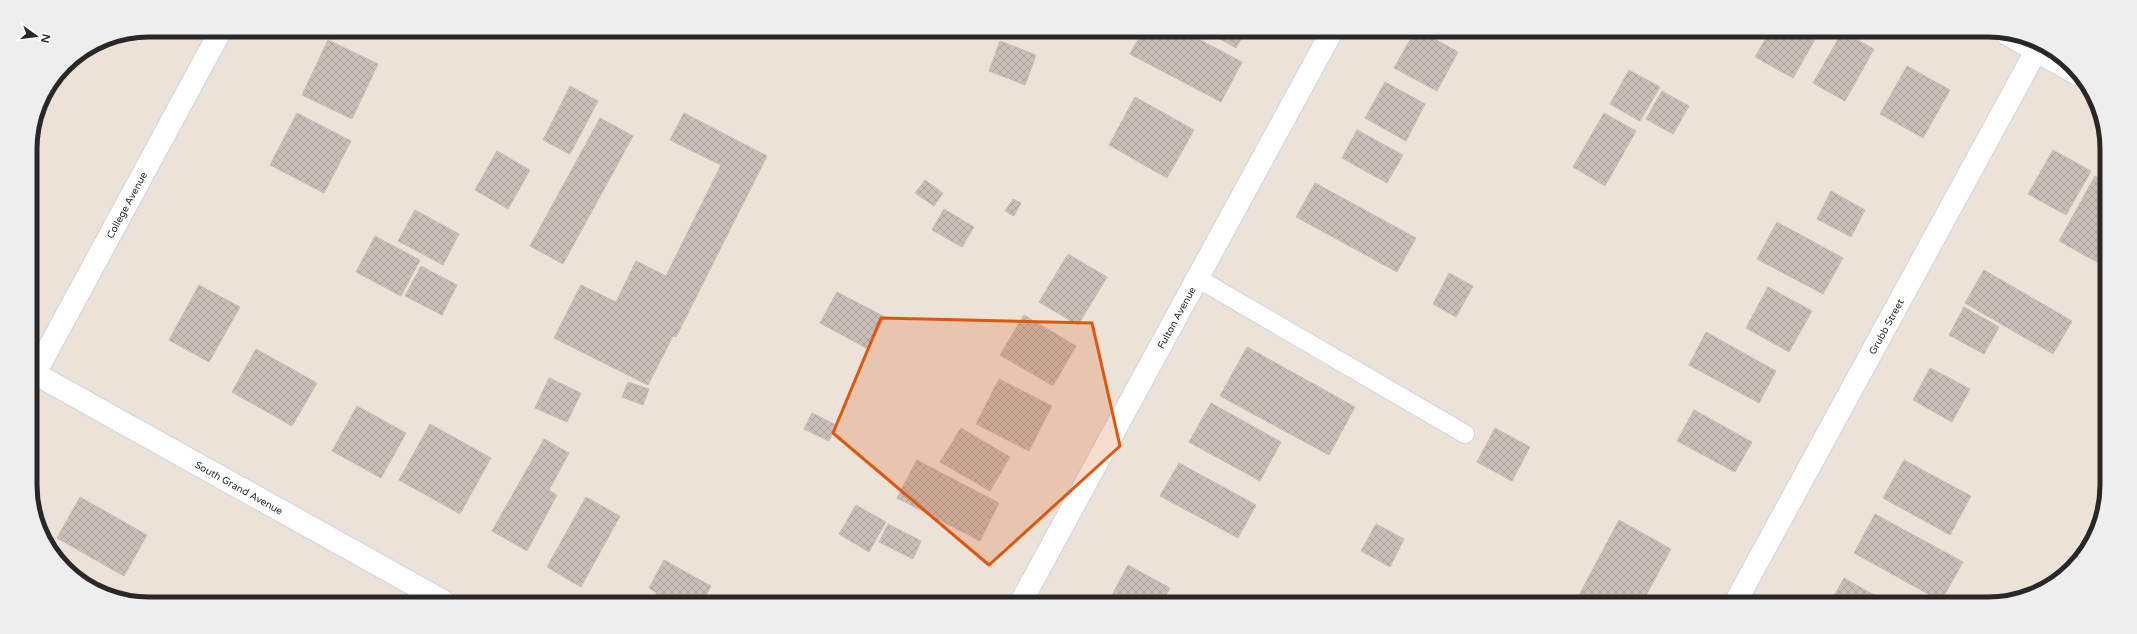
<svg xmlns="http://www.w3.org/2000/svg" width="2137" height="634" viewBox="0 0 2137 634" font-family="'Varela Round',sans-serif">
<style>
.building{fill:url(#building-cross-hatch);stroke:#c7beb2}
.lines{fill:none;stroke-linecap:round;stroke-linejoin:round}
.lane-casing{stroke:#cdd3e3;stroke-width:20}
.street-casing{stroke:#cdd3e3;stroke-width:24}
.lane{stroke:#fff;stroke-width:18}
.street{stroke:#fff;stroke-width:22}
.marked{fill:#de570d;fill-opacity:0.2;stroke:#de570d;stroke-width:3;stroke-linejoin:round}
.labels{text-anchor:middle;stroke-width:4;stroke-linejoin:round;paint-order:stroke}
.street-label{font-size:10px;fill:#282828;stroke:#fff}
.rim{fill:none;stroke:#282828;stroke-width:5}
</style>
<defs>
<pattern id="building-cross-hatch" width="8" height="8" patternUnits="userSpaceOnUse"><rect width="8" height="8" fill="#c7bfb8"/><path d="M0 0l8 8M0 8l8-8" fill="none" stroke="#aba49e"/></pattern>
</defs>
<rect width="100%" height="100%" fill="#ece2d8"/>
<!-- building -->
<path class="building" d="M1142,32H1185L1242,62L1221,102L1130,54Z
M1208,32H1245L1236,48Z
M1414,33H1424L1458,52L1437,91L1394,68Z
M1769,33L1818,34L1793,78L1755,57Z
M1841,34H1846L1874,49L1845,101L1813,83Z
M328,40L378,64L352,119L302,95Z
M1000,41L1036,55L1025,85L989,71Z
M1907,66L1950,90L1923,138L1880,114Z
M1629,70L1660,87L1640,121L1610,104Z
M1385,82L1425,104L1406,141L1365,118Z
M570,86L598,101L570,154L543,140Z
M1662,91L1689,106L1673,134L1646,119Z
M1135,97L1194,130L1167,178L1109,145Z
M297,113L351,141L324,193L270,165Z
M684,113L767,156L676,337L673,336L648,385L554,338L581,285L616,302L636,261L666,276L721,165L670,140Z
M1604,113L1636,131L1605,186L1573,167Z
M600,118L633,136L563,264L530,246Z
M1357,130L1403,155L1387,183L1342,158Z
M2053,150L2091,171L2066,215L2028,194Z
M497,151L530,170L508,209L475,190Z
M2095,176L2105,181L2104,249L2097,262L2059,241Z
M925,180L943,193L934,206L915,193Z
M1315,183L1416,238L1397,272L1296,217Z
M1831,191L1865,210L1851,237L1817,219Z
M1013,199L1021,203L1014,216L1005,211Z
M944,209L974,227L962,247L932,230Z
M415,210L459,234L443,265L398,241Z
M1777,222L1843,258L1823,294L1757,259Z
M375,236L420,260L401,296L356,272Z
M1068,254L1107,277L1078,325L1039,302Z
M421,266L457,285L442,315L405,296Z
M1984,270L2072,321L2053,354L1965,303Z
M1449,273L1473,286L1456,317L1433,304Z
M199,285L240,307L209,362L169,340Z
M1768,287L1812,311L1789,352L1746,328Z
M837,292L885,317L868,349L820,323Z
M1964,307L1999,327L1984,354L1949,335Z
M1024,315L1076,346L1053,386L1000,355Z
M1706,332L1776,371L1759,403L1689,365Z
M1247,347L1355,407L1329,455L1220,396Z
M256,349L317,383L292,426L232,392Z
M1930,368L1970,389L1952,422L1913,400Z
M549,378L581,393L567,422L535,408Z
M999,379L1052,406L1029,451L976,424Z
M628,382L649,389L643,405L622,397Z
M1211,403L1281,442L1260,481L1189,442Z
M357,406L406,433L381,478L332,451Z
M1694,410L1752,442L1735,472L1677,441Z
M812,413L836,425L829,441L804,429Z
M430,424L491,458L460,514L399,480Z
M961,428L1010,457L990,491L940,462Z
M1495,428L1530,447L1512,481L1477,462Z
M544,439L569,453L549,490L557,495L527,551L492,531Z
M917,460L999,503L980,541L897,498Z
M1904,460L1971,496L1950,535L1883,498Z
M1179,463L1256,505L1238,538L1160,496Z
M80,497L147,535L124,576L57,538Z
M586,497L620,516L581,587L547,567Z
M856,505L886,522L869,552L839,534Z
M1875,514L1963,562L1941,601L1854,553Z
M1619,520L1671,549L1642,603H1589L1578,597Z
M888,524L921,541L913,559L879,542Z
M1376,524L1404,539L1390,567L1361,551Z
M664,560L711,586L703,601H652L657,593L649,588Z
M1128,565L1170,588L1162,602H1116L1110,599Z
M1844,578L1890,604L1830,603Z"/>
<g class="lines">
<defs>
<path id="lane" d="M1197,278L1465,434"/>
<g id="street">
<path d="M2007,34L2079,75"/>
<path id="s1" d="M32,372L443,601"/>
<path id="s2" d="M32,379L221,30"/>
<path id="s3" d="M1021,602L1331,33"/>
<path id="s4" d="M1735,603L2036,51"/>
</g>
</defs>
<!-- lane casing -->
<use href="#lane" class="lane-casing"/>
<!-- street casing -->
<use href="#street" class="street-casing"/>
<!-- lane -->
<use href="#lane" class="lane"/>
<!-- street -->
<use href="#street" class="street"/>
</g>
<!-- marked area -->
<path class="marked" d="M881,318L1092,323L1120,446L989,565L833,433Z"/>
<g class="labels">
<!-- street labels -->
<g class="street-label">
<text dy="4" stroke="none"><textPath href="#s2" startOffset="198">College Avenue</textPath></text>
<text dy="4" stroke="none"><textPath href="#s3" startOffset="324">Fulton Avenue</textPath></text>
<text dy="4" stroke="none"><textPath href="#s4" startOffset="315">Grubb Street</textPath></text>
<text dy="4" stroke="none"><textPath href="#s1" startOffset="237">South Grand Avenue</textPath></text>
</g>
</g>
<!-- crop -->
<path d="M0 0H2137V634H0ZM149 37H1988A112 112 0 0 1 2100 149V485A112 112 0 0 1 1988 597H149A112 112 0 0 1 37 485V149A112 112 0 0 1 149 37Z" fill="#eee" fill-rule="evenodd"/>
<path class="rim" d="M149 37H1988A112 112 0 0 1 2100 149V485A112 112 0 0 1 1988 597H149A112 112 0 0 1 37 485V149A112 112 0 0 1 149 37Z"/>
<!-- north arrow -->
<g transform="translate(36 36) rotate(104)" stroke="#ffffff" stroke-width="3" paint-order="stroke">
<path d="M0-3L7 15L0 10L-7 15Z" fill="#282828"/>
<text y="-6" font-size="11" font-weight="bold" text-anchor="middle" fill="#282828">N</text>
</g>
</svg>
